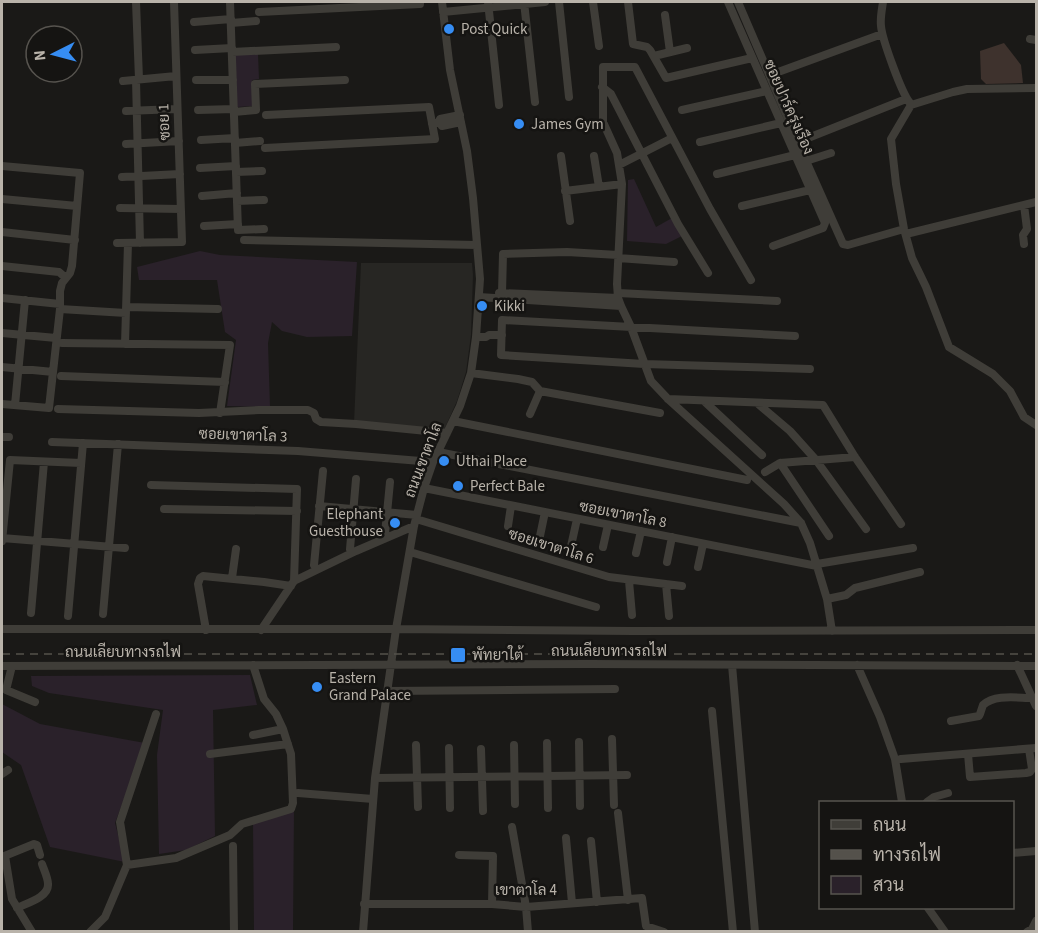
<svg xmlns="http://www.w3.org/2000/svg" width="1038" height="933" viewBox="0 0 1038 933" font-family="'Source Sans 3',Sarabun,sans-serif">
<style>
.built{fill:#272623}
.green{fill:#2a212a}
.water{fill:#3e322d}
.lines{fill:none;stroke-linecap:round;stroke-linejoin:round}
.minor{stroke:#3f3d38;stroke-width:8}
.rail{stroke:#54514b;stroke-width:1.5;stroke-dasharray:8 6;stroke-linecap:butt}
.poi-dot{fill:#368df3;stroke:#151412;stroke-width:2}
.labels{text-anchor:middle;stroke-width:5;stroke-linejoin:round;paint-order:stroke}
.poi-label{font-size:15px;fill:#b9b3aa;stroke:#151412;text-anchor:start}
.street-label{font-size:15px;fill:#b9b3aa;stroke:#151412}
</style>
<rect width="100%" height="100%" fill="#1a1917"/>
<!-- built -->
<path class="built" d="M361,263H472L473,275L471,335L466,372L457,401L444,430L354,423Z"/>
<!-- green -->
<path class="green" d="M258,54L259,79L252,80L253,106L237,107L235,55Z
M634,179L656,227L672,218L682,236L666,244L627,241L628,180Z
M200,251L220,255L357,262L352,336L307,337L282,331L272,322L268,343L270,407L227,406L236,340L225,332L217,280H139L137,267Z
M250,675L257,705L213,710L215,836L186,850L159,854L157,755L163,710L49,693L32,686L31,676Z
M2,704L40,724L145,743L115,823L125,862L50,847L21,765L2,752Z
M294,809L293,931H254L253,823Z"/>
<!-- water -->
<path class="water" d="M1004,43L1021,65L1023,83L986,84L981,79L980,51Z"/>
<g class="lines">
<!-- minor -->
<path class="minor" d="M136,2L139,79
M230,2L238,230L264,229
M488,2L499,105
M524,2L535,102
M559,2L569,97
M593,2L599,46
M628,2L633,44L647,47L650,50L666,78L752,58
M728,2L825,223L823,228L773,246
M738,2L798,142
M883,2C882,9 880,18 881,26C882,39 902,94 910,103
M259,12L420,4V2
M443,12L545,2
M665,15L670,52
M194,22L231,19
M231,23L256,21
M1030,39L1036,40
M195,50L232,48
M232,52L336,47
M654,56L687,48
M770,75L882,34
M136,80L140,243
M196,80H233
M123,81L176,76
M602,87L611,94L678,224L708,273
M911,105L891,139L896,184L904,229L912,258L926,287L949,347L993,374L1010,391L1024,417L1036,425
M911,105L953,92L967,89L1036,88
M198,110L234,109
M682,110L767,91
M126,111L177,109
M234,112L256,110L255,84L345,80
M439,122L442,126L461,122
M432,124L439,122L440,119L460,115
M201,140L235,138
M700,142L781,123
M235,143L260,141
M126,144L179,141
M265,148L435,139L429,107L266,115
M831,153L806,161L843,244L848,245L904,229
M561,156L570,221
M594,156L599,187
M806,161L798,142L906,99
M619,165L672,138
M2,166L80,173L72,266L70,273L62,283L60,291V309L49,408L2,404
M200,168L236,166
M236,172L262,171
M717,174L795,155
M122,177L180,174
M565,191L622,184
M202,196L237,193
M2,199L77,206
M237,201L264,200
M742,206L810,190
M120,208L181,209
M204,226L238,224
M2,232L75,240
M906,234L1036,202
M244,240L477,245
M117,243L182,242L174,2
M1024,244L1023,235L1027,229L1024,205
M618,258L674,262
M2,266L59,272L66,278
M751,280L710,209L635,67H603V122L617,153L622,184L617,284L618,298L621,306L631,327L651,381L668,399L784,504L801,523L810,543L827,599L832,631
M499,293L618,298
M502,293L503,254L567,252L618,255
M618,293L777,301
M479,297L621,306
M2,298L60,304
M126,307L218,309
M60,309L126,313
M2,333L56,338
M795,336L502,320L501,355L644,364L810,369
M476,337H486L489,335H502
M62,343L230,345L220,413
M125,344L128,243
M2,367L53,372
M471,373L518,379L532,382L540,391L660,413
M61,376L225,382
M668,399L823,405L855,457L901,524
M704,401L762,455
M757,403L790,431L816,460L866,529
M15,405L25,300
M58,409L199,413L259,410H308L314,413L316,419L321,422L356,424L447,433
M530,414L540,391
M453,421L747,480
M2,437H9
M52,442L298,451L433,462
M438,452L801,523
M780,463L829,536
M765,472L780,463L855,457
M151,485L297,489L294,581
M424,488L817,566
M319,506L417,515
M164,509L297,511
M416,519L609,577L682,586
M508,526L511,506
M385,534L390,482
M540,536L545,512
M2,538L125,548
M2,541L10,460L81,463
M571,546L577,519
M603,547L608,525
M350,549L356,479
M410,552L596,607
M636,553L641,531
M667,562L672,537
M817,564L913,548
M314,565L323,471
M698,567L703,544
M232,578L236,549
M629,581L632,615
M666,584L669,616
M827,599L846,595L855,588L920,572
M31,613L44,462
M103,614L118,444
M68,616L83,443
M2,629H396L633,631L1036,630
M206,630L198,584L200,578L203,576L264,582L291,586
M261,630L294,581L356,551L414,526
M732,665L755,932
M857,665L880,717L895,759L902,802
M1017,665L1036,706
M2,666L589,664L1036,666
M12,666L6,690L35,702
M388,691L615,689
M712,711L733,932
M951,721L979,716L980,714L983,705C995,694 1017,698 1032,698
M253,735L283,729
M612,739L614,805
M579,742L580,806
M547,743L548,808
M416,745L418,807
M514,745L515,804
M449,748L450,808
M481,749L483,811
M210,754L288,744
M968,754L970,777L1026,773L1030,772L1032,769L1029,749
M901,759L1036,748
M2,774L8,770
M375,778L627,775
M298,793L373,799
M927,802L934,797L948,793
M618,813L628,900
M512,827L526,907L528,932
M566,838L572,903
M591,841L597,902
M233,846L234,932
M1012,853L1036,851
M459,855L493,856L492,904
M5,856L12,899L32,932
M2,857L34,844L37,845L40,855
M127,865L120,822L156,714
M364,904H492L526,907L642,898L646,926L664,932
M17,908C27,903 49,897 48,884C48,878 44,870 42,864
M928,908L945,932
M90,932L105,917L127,865L176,858L230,835L242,824L291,809L293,803L291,754L283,729L276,714L264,699L253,665
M363,932L375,778L396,629L414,526L424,488L433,462L460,406L471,373L476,337L480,279L473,198L467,151L450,70L442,2
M1027,932L1032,929L1036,921"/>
<!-- rail -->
<path class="rail" d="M2,654H1036"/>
</g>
<!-- markers -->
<g class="poi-dot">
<circle cx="449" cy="29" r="6"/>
<circle cx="519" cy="124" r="6"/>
<circle cx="482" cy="306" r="6"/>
<circle cx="444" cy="461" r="6"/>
<circle cx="458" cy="486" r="6"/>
<circle cx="395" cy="523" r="6"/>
<rect x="450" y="647" width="16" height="16" rx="3"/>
<circle cx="317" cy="687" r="6"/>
</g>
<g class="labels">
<!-- poi labels -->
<g class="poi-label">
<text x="461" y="34">Post Quick</text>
<text x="531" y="129">James Gym</text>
<text x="494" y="311">Kikki</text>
<text x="456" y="466">Uthai Place</text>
<text x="470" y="491">Perfect Bale</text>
<text x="383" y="519" text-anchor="end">Elephant<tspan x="383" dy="17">Guesthouse</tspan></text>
<text x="472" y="660">พัทยาใต้</text>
<text x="329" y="683">Eastern<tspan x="329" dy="17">Grand Palace</tspan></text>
</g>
<!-- street labels -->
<g class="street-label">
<text transform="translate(789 107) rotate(66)" y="5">ซอยปาร์ครุ่งเรือง</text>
<text transform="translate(164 122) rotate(-92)" y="5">ซอย 1</text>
<text transform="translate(243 435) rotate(2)" y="5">ซอยเขาตาโล 3</text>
<text transform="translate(423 460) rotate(-69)" y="5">ถนนเขาตาโล</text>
<text transform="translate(623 514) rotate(11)" y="5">ซอยเขาตาโล 8</text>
<text transform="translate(551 546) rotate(17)" y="5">ซอยเขาตาโล 6</text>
<text x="609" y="656">ถนนเลียบทางรถไฟ</text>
<text x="123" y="657">ถนนเลียบทางรถไฟ</text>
<text x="526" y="895">เขาตาโล 4</text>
</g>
</g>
<!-- border -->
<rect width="1038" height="933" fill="none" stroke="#b9b3aa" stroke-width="6"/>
<!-- legend -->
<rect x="819" y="801" width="195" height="108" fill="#151412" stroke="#57544f" stroke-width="1.5"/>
<rect x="831" y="820" width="30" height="9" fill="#3f3d38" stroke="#57544f" stroke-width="1.5"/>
<text x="873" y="831" font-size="18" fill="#b9b3aa">ถนน</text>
<rect x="831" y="850" width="30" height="9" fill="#54514b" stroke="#57544f" stroke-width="1.5"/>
<text x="873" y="861" font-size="18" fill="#b9b3aa">ทางรถไฟ</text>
<rect x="831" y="876" width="30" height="18" fill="#2a212a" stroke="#57544f" stroke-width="1.5"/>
<text x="873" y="891" font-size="18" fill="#b9b3aa">สวน</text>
<!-- north arrow -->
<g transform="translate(54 54) rotate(264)"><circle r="28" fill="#151412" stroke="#57544f" stroke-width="1.5"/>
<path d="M0-4.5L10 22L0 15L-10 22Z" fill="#368df3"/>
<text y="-9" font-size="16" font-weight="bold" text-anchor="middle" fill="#b9b3aa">N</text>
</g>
</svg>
